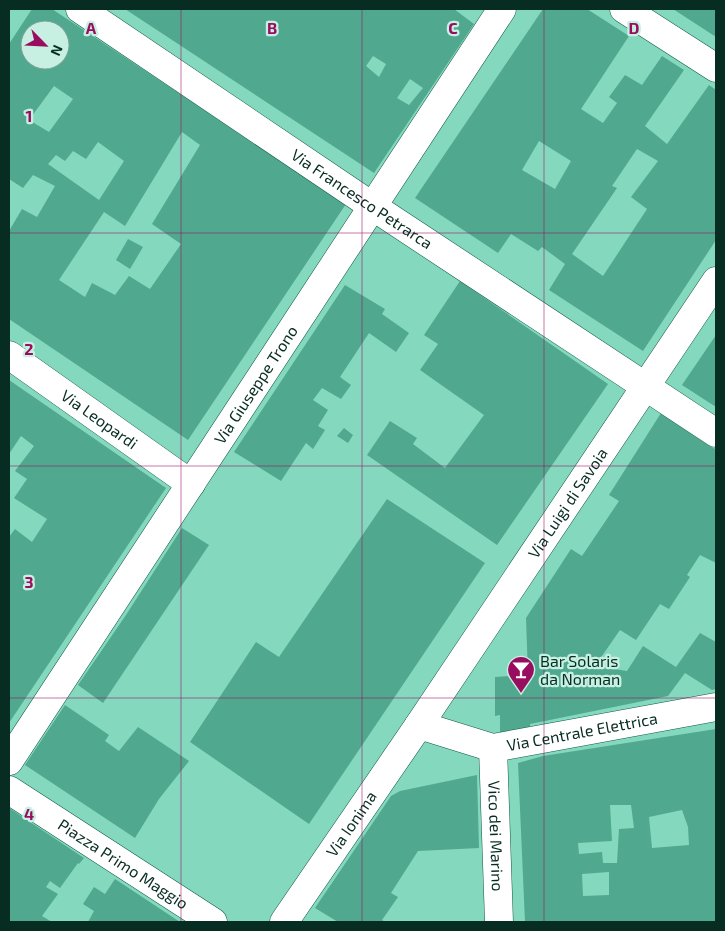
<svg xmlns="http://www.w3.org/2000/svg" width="725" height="931" viewBox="0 0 725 931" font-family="'Exo 2',sans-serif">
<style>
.building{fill:#50a88f;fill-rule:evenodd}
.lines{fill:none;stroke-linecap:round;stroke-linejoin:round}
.minor-casing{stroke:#125947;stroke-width:29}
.minor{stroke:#fff;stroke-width:28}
.grid{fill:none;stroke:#990d60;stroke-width:1;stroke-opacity:0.55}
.labels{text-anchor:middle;stroke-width:4.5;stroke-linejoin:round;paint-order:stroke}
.street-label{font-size:16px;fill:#072d23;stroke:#c8f0e2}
.poi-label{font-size:16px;fill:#072d23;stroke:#c8f0e2;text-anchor:start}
.grid-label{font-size:16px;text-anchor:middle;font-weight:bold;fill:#990d60;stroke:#c8f0e2;stroke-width:4.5;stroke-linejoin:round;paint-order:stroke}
</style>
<rect width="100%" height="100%" fill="#84d8be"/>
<!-- building -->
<path class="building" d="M32,9H52L346,204L188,440L9,319V231L22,209L37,217L55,186L33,175L23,188L9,179V44ZM30,30H60V60H30ZM54,86L73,99L49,132L29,120ZM182,132L200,145L152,224L181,244L150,289L129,276L115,295L92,283L85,297L59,280L104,212L125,226ZM98,142L124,161L99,200L48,164L56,155L65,161L73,151L86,159Z
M125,9H454L474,24L374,173ZM373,56L386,64L379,77L366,66ZM410,79L423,88L409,105L397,98Z
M543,9H587L629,36L581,109L603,123L617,103L609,97L625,75L642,85L662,56L684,70L645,126L667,144L709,85L716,90V240L643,351L549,290L565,264L542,247L538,251L511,234L498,253L415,198ZM539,141L571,161L555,189L522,170ZM637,149L658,161L631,197L647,209L603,276L572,254L617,188L612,186Z
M673,9H716V37Z
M128,239L143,247L130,269L116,260Z
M460,281L608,384L497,545L367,455L390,421L417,438L413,444L445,468L484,415L420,370L438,344L424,335Z
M345,285L385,309L382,314L409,333L396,352L369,333L340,377L351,385L341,399L322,388L313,400L328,410L318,426L325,430L313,449L306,443L281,481L234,452Z
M716,335V407L682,385Z
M9,380L166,488L9,723V537L15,529L32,542L47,519L14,498L27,479L15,471L34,446L21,436L9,454Z
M661,413L715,449L716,563L700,555L687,575L690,577L669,609L660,604L636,640L620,630L595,666L627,671L643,646L676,667L700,633L716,642V689L712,690L685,673L668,696L530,724V731L500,732V715L495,716V677L528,675L526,618L571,549L582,556L619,501L609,495Z
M344,428L353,435L348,443L337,436Z
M387,499L485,563L309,824L190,742L256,642L279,657Z
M182,528L209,545L103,703L78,685L126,615Z
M65,705L109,735L105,741L119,751L138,727L189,761L159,799L135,838L25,765Z
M716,729V922H525L518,763L543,756ZM610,805H631L634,828L619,829L617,863H603L602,852L579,854L578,843L612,841ZM682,810L688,827L689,845L652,848L649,817ZM609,872V895L583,896L582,874Z
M477,775L479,848L418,851L391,893L398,897L382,920L385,922H338L315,908L391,796L400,791Z
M9,808L84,858L79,864L78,863L60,888L50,881L46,887L58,894L42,916L52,922H9Z
M115,879L180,922H88L94,911L83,904L94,887L105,894Z"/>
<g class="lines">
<defs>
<g id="minor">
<path id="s1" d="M80,9L372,206L716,433"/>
<path d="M624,9L716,68"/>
<path id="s2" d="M9,355L191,484"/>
<path id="s3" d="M419,725L493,748L716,707"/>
<path id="s4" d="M493,748L499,922"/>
<path id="s5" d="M9,761L502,9"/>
<path id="s6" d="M9,790L213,922"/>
<path id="s7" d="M284,922L419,725L716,281"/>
</g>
</defs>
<!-- minor casing -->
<use href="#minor" class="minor-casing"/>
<!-- minor -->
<use href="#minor" class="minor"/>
</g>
<!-- grid -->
<path class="grid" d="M181,9V922M362,9V922M544,9V922M9,233H716M9,466H716M9,698H716"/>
<!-- icons -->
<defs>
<symbol id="bar-pin" viewBox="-11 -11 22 30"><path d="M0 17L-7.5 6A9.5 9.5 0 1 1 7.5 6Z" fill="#990d60" stroke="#c8f0e2"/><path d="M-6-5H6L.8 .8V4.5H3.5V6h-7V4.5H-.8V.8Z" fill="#fff"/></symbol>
</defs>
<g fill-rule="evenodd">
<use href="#bar-pin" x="505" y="654" width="32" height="43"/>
</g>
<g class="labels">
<!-- street labels -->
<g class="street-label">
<text dy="6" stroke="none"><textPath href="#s1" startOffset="340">Via Francesco Petrarca</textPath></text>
<text dy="6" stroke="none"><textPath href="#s5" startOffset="450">Via Giuseppe Trono</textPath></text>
<text dy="6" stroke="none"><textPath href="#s2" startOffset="111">Via Leopardi</textPath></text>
<text dy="6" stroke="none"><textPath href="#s7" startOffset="506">Via Luigi di Savoia</textPath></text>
<text dy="6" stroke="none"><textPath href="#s3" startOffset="168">Via Centrale Elettrica</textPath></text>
<text dy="6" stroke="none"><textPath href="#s7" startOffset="119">Via Ionima</textPath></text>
<text dy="6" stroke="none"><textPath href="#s4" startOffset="88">Vico dei Marino</textPath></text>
<text dy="6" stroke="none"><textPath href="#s6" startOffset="136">Piazza Primo Maggio</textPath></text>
</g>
<!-- poi labels -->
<g class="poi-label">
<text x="540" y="667">Bar Solaris<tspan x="540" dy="18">da Norman</tspan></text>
</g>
</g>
<g class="grid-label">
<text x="91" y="34">A</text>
<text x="272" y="34">B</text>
<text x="453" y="34">C</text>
<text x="634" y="34">D</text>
<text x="29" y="122">1</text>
<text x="29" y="355">2</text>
<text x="29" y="588">3</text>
<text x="29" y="820">4</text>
</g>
<!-- border -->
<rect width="725" height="931" fill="none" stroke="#072d23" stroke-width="20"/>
<!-- north arrow -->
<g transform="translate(45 45) rotate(114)"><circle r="24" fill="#c8f0e2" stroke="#7ba296"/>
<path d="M0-4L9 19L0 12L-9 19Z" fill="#990d60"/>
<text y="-8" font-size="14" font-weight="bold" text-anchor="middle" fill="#072d23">N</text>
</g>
</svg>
